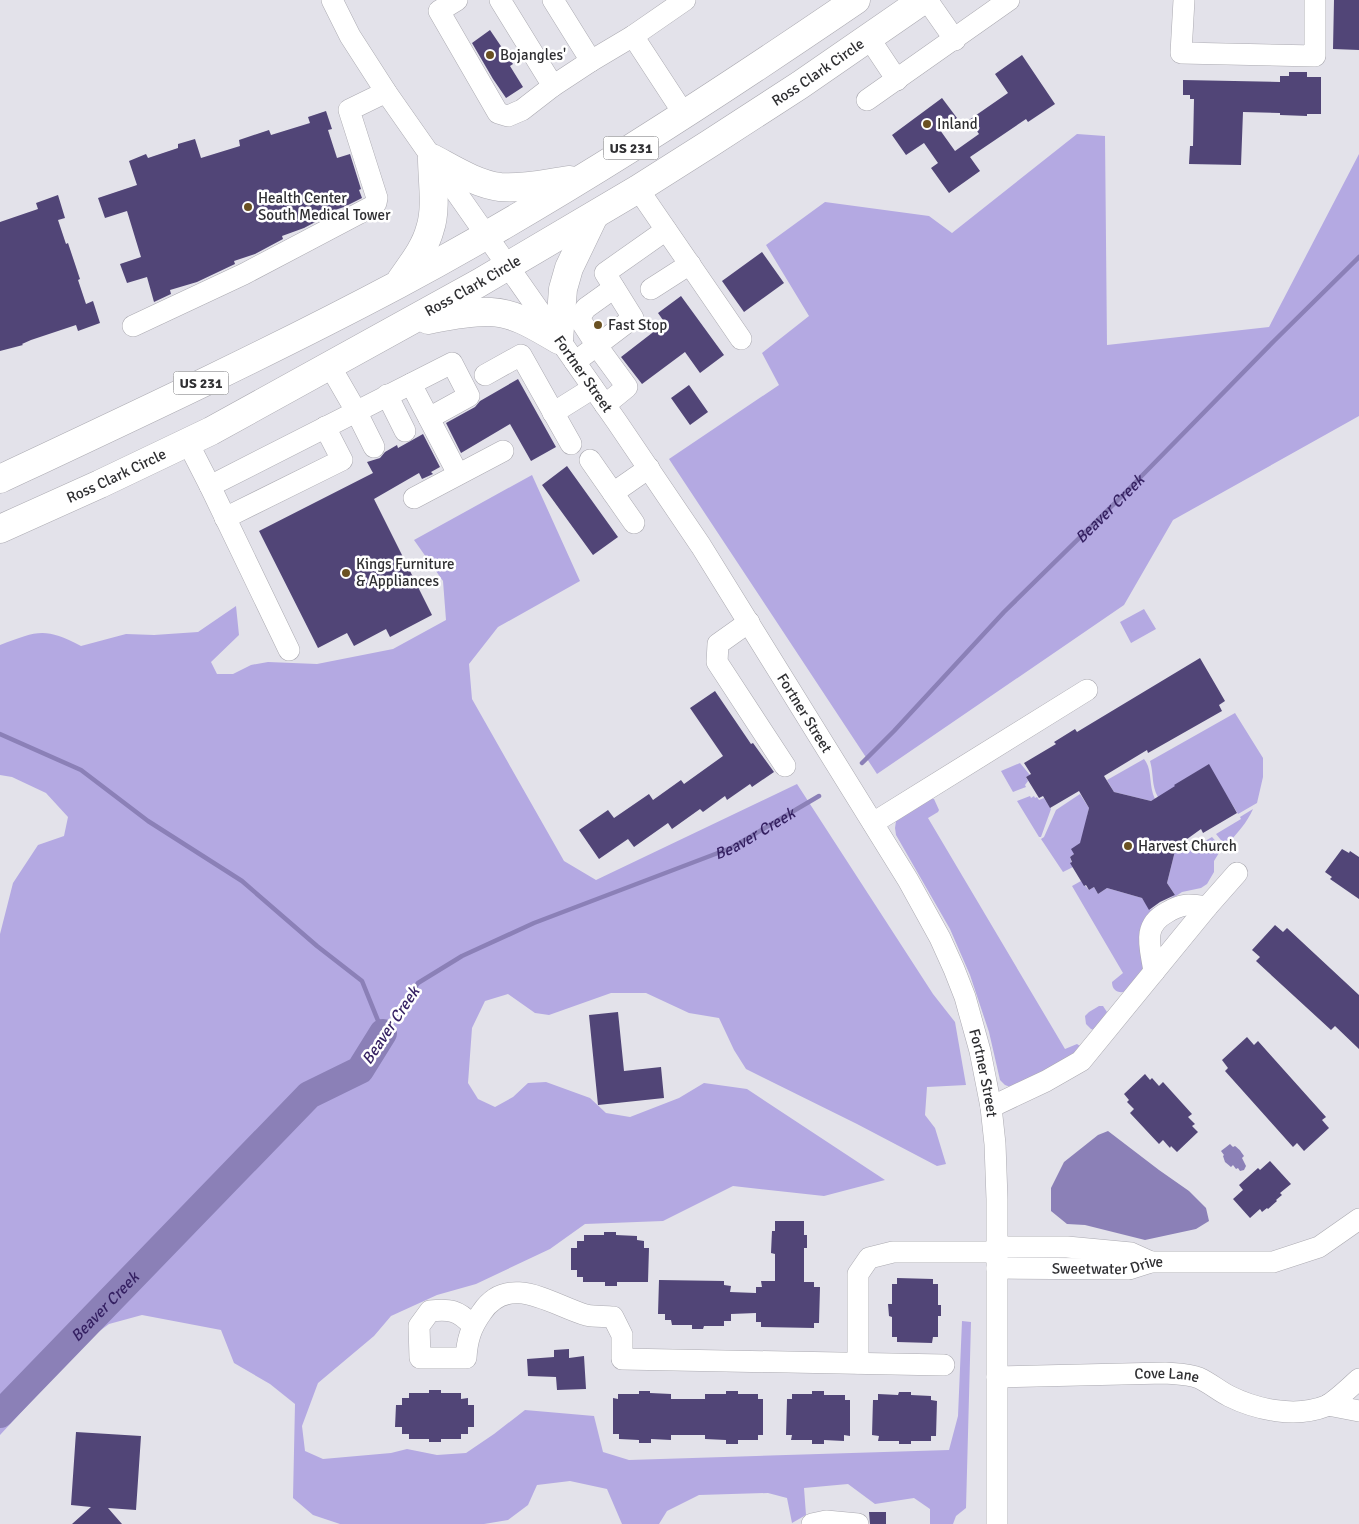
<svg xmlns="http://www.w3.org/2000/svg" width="1359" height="1524" viewBox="0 0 1359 1524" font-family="Signika,sans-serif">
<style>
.green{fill:#b4a9e2}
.water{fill:#8b80b7}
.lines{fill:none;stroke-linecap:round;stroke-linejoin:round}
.stream{stroke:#8b80b7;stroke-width:4.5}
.river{stroke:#8b80b7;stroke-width:28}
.building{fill:#514577}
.minor-casing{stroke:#abaab1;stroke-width:22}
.highway-casing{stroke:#abaab1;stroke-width:29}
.minor{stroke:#fff;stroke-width:21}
.highway{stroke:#fff;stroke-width:28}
.poi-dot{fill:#6a5122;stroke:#fff;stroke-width:2}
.labels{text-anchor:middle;stroke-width:5;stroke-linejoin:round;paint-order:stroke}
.shield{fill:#fff;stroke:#6d6d70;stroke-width:1}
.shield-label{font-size:14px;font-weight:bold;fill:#2f2f32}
.poi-label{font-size:15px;fill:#2f2f32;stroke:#fff;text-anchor:start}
.street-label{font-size:15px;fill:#2f2f32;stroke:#fff}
.water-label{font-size:16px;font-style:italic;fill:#341f61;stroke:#fff}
</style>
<rect width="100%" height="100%" fill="#e3e2ea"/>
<!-- green -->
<path class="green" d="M1077,134L1105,136L1107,345L1269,327L1359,154V416L1173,520L1124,605L877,774L669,459L779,385L762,353L809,316L766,245L825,202L929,216L952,233Z
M532,475L580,581L498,627L469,664L472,699L564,861L596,880L797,784L933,994L955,1022L966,1085L927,1087L925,1115L935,1128L946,1164L937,1166L857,1124L746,1069L734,1050L719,1018L689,1013L646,993H611L549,1015L535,1013L508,994L485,1001L472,1028L468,1083L478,1099L495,1107L513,1097L528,1083L546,1082L590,1098L606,1113L630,1117L679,1098L704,1083L747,1089L885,1180L824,1196L733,1186L663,1221L585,1224L550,1249L476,1284L437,1295L391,1316L374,1336L318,1383L302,1426L305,1451L323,1459L391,1453L407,1449L437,1455L466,1453L494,1434L525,1410L594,1416L603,1452L629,1460L949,1450L958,1416L962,1321L971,1322L966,1508L956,1516L953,1524H930V1509L914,1498L875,1504L848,1484L804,1488L806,1515L792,1523L787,1498L768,1493L699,1495L667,1511L659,1524H622L607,1489L570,1481L537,1485L528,1505L508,1520L484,1524H340L313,1515L293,1498L295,1404L270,1384L234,1363L221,1330L142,1315L109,1324L90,1338L0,1435V934L13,883L38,845L64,836L68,817L46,793L12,777L0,775V645C38,631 44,627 81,646L126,634L154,635L198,632L236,606L239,635L211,662L217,674H233L251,665L268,662L317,664L393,649L446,620L443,581L414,540Z
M1144,609L1156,629L1131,643L1120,622Z
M1235,713L1263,758V777L1257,803L1238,814L1208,765L1175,785L1187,805L1158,797C1151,785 1154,774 1150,761Z
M1144,759C1153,770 1148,784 1155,799L1151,801L1114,792L1107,780Z
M1020,763L1030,775L1026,777L1028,781L1025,785L1026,787L1013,792L1001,771Z
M1080,794L1089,808C1085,823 1084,848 1070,857L1073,867L1063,872L1041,839L1044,837L1056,810Z
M1030,796L1031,798L1034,796L1035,798L1037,797L1039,800L1044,798L1051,809L1041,837H1039L1017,801Z
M931,799H934L939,810L938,812L928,818L1065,1049L1077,1044L1080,1046L1076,1053L1013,1088L1005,1085L1000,1080L989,1032L970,975L950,929L896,835L895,828L896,821Z
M1253,809C1247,823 1237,833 1227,845H1225L1216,834L1241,819L1240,817Z
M1212,837L1222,848L1214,861V872L1207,884L1201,888L1182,892L1167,902L1166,901L1175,895L1167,883L1176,847L1181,844L1186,852Z
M1081,881L1089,890L1094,887L1098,894L1107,888L1142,898L1150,910L1159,905L1147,963L1127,991C1119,994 1112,991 1112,982L1123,973L1072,886Z
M1099,1006H1103L1107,1012L1094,1030L1091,1029L1086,1024L1085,1016L1089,1012Z"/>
<!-- water -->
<path class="water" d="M1108,1131L1159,1170L1189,1191L1206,1208L1209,1221L1196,1229L1145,1240L1085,1225L1067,1224L1051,1211V1188L1064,1162L1098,1135Z
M1230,1144L1233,1147L1235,1146C1241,1151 1239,1149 1244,1156L1242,1158L1246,1166L1244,1170L1240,1171L1238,1168L1236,1169L1233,1165L1231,1167L1225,1162L1223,1156L1224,1155L1221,1151Z"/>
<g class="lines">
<!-- stream -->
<g class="stream">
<path d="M0,734L81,770L148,821L242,881L317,946L362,981L383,1033"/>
<path id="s1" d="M862,763L894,731L1004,612L1122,496L1274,341L1359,257"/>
<path id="s2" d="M383,1033L418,983L462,956L534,923L731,848L819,796"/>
</g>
<!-- river -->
<path class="river" id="s3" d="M0,1414L309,1095L360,1070L383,1033"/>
</g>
<!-- building -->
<path class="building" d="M1334,0H1359V50L1333,49Z
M490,30L513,64L510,66L523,87L506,98L493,79L472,43Z
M1022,55L1055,104L1028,122L1026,119L970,157L980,171L949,193L931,168L938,163L924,143L906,155L892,135L942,98L957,118L940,130L955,151L979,134L969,120L1008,93L995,74Z
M1289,72H1307V77H1321V114H1307V116L1280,115V113L1243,112L1241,165L1189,164L1190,146H1193L1194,99H1190V95H1183V80L1280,82V76H1289Z
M326,111L332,129L328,130L337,158L350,154L361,189L359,190L362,198L344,207L320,215L321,219L304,228L282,236L283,239L255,254L234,261L235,264L197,282L170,290L171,294L154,302L147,277L127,283L120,264L141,257L127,211L105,218L98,198L137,185L129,161L146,154L148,158L178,148V144L195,139L201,158L240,146L239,140L269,130L271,135L310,123L308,117Z
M58,195L65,218L58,220L66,244L68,243L80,279L78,280L86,304L93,301L100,323L78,331L76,325L31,340L22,344L23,345L0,351V222L38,209L36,203Z
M762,252L784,283L744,312L722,281Z
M681,296L724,355L700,373L685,352L642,384L621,357L665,323L658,313Z
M518,379L556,447L531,461L510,424L461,453L446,423L475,407L480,401Z
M689,385L708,412L690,425L671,398Z
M423,434L440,467L431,472L433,474L422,479L419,473L374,499L432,615L390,637L386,629L354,646L347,633L318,648L259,531L373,473L367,462L380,458L385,452L397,445L398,448Z
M567,466L618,537L593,555L542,485Z
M1200,658L1225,701L1219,705L1222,711L1148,753L1147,750L1104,776L1114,792L1151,801L1175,786L1174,785L1209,764L1237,813L1203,833L1201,829L1176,847L1167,883L1175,895L1160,902L1149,910L1142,898L1107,888L1098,894L1094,887L1089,890L1086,885L1084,886L1070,863L1072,862L1070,857L1074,854L1071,849L1080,843L1089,808L1079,791L1050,808L1043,796L1039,798L1026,777L1031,774L1024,763L1056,744L1054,742L1075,729L1077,732Z
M715,691L751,744L753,743L774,772L752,787L750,784L727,800L725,796L703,812L700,809L672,829L668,823L634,847L628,839L599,859L579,830L608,810L614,818L649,794L653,800L681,780L684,784L723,756L690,708Z
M1342,849L1349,853L1350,851L1359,857V899L1330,879L1332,877L1325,872Z
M1275,925L1283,932L1287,928L1359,995V1049L1335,1026L1331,1030L1256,961L1260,957L1252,950Z
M618,1012L624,1071L661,1067L664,1098L598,1105L589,1015Z
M1247,1037L1254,1045L1258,1041L1326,1117L1322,1120L1329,1128L1304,1151L1297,1143L1293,1147L1225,1071L1228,1068L1222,1060Z
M1145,1074L1150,1080L1152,1078L1159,1086L1163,1082L1192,1114L1188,1117L1195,1124L1192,1126L1198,1132L1177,1152L1171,1146L1170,1148L1163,1140L1159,1144L1130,1113L1134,1109L1127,1102L1129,1100L1124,1094Z
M1270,1161L1291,1184L1280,1193L1282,1195L1276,1200L1277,1201L1268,1209L1267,1208L1262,1212L1260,1209L1250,1218L1233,1199L1243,1190L1239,1185L1258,1168L1260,1170Z
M775,1221H804V1235H807V1248H804V1282H814V1287H820L819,1323H814V1328L761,1327V1322H756V1313L731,1314V1321H724V1326H704L703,1329H692V1325H672L671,1320H665V1314H658L659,1280L724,1281V1285L731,1286L730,1292L756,1293V1287H762L761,1281H775V1254L771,1253L772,1231H775Z
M604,1232H616V1235L637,1236V1240L644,1241V1248H649L648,1282H617V1286H605V1282H583V1277H577V1270H571V1248H577V1241H584V1235H604Z
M897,1278L933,1279V1284H938V1305H941V1316H938V1337H933L932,1343L897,1342V1337H892V1317L889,1316L888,1304H892V1284H897Z
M569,1349V1358L584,1356L586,1389L557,1390L556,1377L528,1376L527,1359L554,1357V1350Z
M429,1390H441V1393H461V1399L468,1398V1405H474V1427H468V1434H461V1439H441V1442H429V1439H409V1434H402V1427H395L396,1405H402V1398H409V1393H429Z
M639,1391H650V1393L671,1394V1399H705V1394H726V1391H738V1394H758V1399H763V1435H758V1440H738V1444H726V1440L705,1439V1435H671V1440L651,1439V1443H639V1440L619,1439V1434H613V1398L618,1399V1394H639Z
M812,1391H824V1395H845V1400H850V1436L844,1435V1441L824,1440V1444H812V1440H791L792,1435H786L787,1399H792V1394H812Z
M899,1392H911V1395L931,1396V1400L937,1401L936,1436H931V1441H911V1444H899V1441H878L879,1436L872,1435L873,1400H878V1394L898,1395Z
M76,1432L141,1436L136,1510L108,1508L122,1524H72L91,1507L71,1505Z
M869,1512H886V1524H870Z"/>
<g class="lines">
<defs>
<g id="minor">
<path id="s4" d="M332,0L350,36L386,92L617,422L701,546L908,880L940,938L954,969L965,997L980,1051L991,1107L995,1144L997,1199V1524"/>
<path d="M457,0L439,11L498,113L508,116L522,110L553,86"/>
<path d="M500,0L553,86L591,61L553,0"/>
<path d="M927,0L955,40"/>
<path d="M1184,0L1181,53L1315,56V0"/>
<path d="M633,36L684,114"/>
<path d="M869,38L897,80"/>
<path d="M591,61L633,36L685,0"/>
<path d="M867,100L1009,0"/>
<path d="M638,189L741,339"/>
<path d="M651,289L690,264"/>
<path d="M133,326L244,274L373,206L376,203L377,198L349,110L386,92"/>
<path d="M575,362L633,318L605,273L666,230"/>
<path d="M330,366L356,411L374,447"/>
<path d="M485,375L521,355L571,444"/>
<path d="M411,384L458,474"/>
<path d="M387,395L405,431"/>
<path d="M605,405L627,387L597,346L579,318L586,308L614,288"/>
<path d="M553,413L593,388"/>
<path d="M188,443L210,486L452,363L469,396L429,418"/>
<path d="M590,460L634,523"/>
<path d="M210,486L289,650"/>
<path d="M613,493L649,468"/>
<path d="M414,498L503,451"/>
<path d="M225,518L342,460L325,427"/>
<path d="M749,622L718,644L717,662L785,766"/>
<path d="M873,823L1087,690"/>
<path d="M1154,972C1151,948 1141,927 1166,913C1182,903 1189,904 1207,907"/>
<path d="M991,1107L1046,1081L1081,1061L1207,907L1237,873"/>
<path d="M997,1247H1067L1131,1253L1151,1262"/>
<path id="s5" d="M997,1268L1129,1269L1151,1262H1273L1319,1247L1359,1219"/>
<path d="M472,1325C458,1310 450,1309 430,1311L419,1326L420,1358H466C467,1340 471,1327 482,1312C509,1272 552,1305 586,1315C595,1317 605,1316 613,1317L622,1335V1359L944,1365"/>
<path d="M858,1363V1274L869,1258L893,1252H997"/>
<path id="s6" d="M997,1377L1165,1373C1176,1374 1189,1374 1199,1378C1210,1383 1219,1391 1229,1396C1257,1410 1296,1418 1326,1406C1336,1401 1350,1387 1359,1379"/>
<path d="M1328,1405L1359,1411"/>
<path d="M812,1524L826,1521L858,1524"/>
</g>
<g id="highway">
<path d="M401,280C412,264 425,248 430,229C437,209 432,179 432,158C453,169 476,184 500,187C523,189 547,183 570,180"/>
<path d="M428,320C448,316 470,311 491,312C516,313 538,328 559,340L563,289L569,268L594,216"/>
<path d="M0,479C134,416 269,353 399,284C557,199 708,101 856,0"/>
<path id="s7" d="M0,529L100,484L211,431L479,283L638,189L709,144L800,85L923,0"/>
</g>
</defs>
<!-- minor casing -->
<use href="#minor" class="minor-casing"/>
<!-- highway casing -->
<use href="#highway" class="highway-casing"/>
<!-- minor -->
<use href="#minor" class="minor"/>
<!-- highway -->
<use href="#highway" class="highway"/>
</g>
<!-- markers -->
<g class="poi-dot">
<circle cx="490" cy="55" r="5"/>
<circle cx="927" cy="124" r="5"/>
<circle cx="248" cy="207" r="5"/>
<circle cx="598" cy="325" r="5"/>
<circle cx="346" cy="573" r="5"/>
<circle cx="1128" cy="846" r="5"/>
</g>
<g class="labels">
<!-- shield labels -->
<g class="shield">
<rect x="603.5" y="136.5" width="55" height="23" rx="4"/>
<rect x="173.5" y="371.5" width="55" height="23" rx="4"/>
</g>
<g class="shield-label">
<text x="631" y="153">US 231</text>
<text x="201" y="388">US 231</text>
</g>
<!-- poi labels -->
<g class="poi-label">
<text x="500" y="60">Bojangles'</text>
<text x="937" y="129">Inland</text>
<text x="258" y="203">Health Center<tspan x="258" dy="17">South Medical Tower</tspan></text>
<text x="608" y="330">Fast Stop</text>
<text x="356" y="569">Kings Furniture<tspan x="356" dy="17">&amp; Appliances</tspan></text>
<text x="1138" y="851">Harvest Church</text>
</g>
<!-- street labels -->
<g class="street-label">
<text dy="5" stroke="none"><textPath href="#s7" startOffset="938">Ross Clark Circle</textPath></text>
<text dy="5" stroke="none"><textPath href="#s7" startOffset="532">Ross Clark Circle</textPath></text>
<text dy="5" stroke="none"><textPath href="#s4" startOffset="451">Fortner Street</textPath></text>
<text dy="5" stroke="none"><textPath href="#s7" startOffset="128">Ross Clark Circle</textPath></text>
<text dy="5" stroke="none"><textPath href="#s4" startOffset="856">Fortner Street</textPath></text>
<text dy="5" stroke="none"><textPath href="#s4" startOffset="1261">Fortner Street</textPath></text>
<text dy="5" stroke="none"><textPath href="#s5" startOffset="111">Sweetwater Drive</textPath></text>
<text dy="5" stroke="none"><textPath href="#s6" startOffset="170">Cove Lane</textPath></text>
</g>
<!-- water labels -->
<g class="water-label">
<text dy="6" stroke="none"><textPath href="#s1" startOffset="355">Beaver Creek</textPath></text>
<text dy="6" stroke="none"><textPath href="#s2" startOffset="430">Beaver Creek</textPath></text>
<text transform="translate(390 1025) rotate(-56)" y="6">Beaver Creek</text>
<text dy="6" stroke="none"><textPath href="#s3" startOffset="150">Beaver Creek</textPath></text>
</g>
</g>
</svg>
